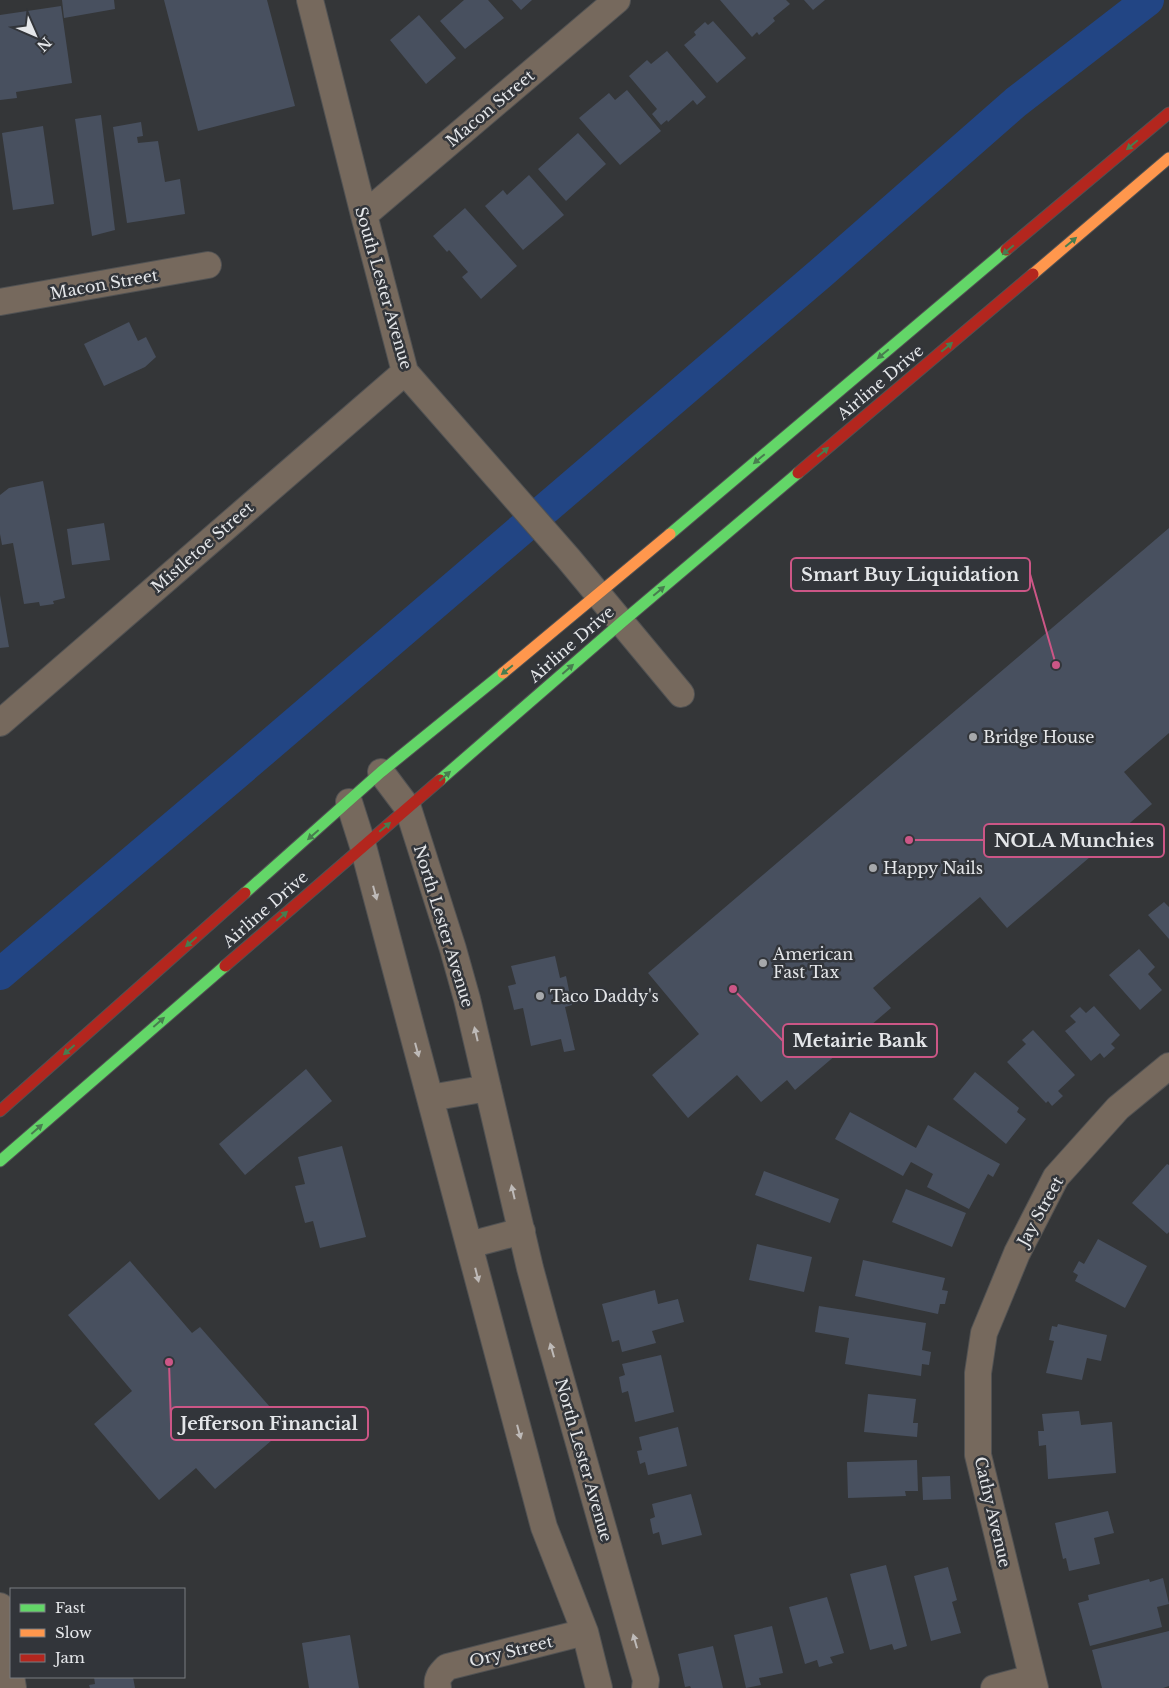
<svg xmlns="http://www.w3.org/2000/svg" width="1169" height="1688" viewBox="0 0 1169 1688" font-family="'Libre Baskerville',serif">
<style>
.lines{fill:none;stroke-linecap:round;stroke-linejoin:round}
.canal{stroke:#224584;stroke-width:32}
.building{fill:#48505f}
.street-casing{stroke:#515253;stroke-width:28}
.fast-casing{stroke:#515253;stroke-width:13}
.slow-casing{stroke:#515253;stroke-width:13}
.jam-casing{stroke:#515253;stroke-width:13}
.street{stroke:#76695d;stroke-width:26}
.fast{stroke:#63d668;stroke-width:11}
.slow{stroke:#ff974d;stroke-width:11}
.jam{stroke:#b3261e;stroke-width:11}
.oneway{fill:#487d4f}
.oneway2{fill:#bebab8}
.poi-dot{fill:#a6a8ab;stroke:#32353a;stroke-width:2}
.labels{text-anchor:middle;stroke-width:5;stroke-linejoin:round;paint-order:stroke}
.street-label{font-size:16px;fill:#e4e6e9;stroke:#32353a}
.poi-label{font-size:16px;fill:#e4e6e9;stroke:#32353a;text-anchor:start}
.leader{fill:none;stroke:#cc5686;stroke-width:2}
.callout-dot{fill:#cc5686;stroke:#32353a;stroke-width:2}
.callout{fill:#32353a;stroke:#cc5686;stroke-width:2}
.callout-label{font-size:18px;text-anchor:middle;font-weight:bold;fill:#e4e6e9}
</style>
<rect width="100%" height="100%" fill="#343638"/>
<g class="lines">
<!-- canal -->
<path class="canal" d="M0,974L238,772L821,273L1016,102L1148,0"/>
</g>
<!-- building -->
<path class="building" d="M62,0H114L115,9L64,18Z
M164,0H267L295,106L198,131Z
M464,0H488L504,18L465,49L440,21Z
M512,0H532L521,10Z
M720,0H786L790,4L773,18L775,21L759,35L757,32L752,37Z
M804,0H825L813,10Z
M61,6L72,83L16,92L17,98L0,100V15Z
M419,15L456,58L426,84L390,40Z
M713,21L746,58L717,83L684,45L696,35L694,32L705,22L708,25Z
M667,51L706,97L697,105L693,100L668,122L667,120L661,125L652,114L657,109L629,76L647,60L651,64Z
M627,90L661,131L620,165L579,118L609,93L615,100Z
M101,115L115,230L92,236L75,119Z
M141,122L143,136L137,137L138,143L158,141L165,182L180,179L185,214L127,223L113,127Z
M43,126L54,204L13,210L2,133Z
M578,133L606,164L566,201L538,169Z
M529,175L564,215L523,250L485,206L503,190L507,195Z
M465,208L517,266L481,299L462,277L468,272L449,250L447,252L433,236Z
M129,322L138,341L146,337L156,357L145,367L104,386L84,344Z
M43,481L65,598L53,601L54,604L40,606L39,602L24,604L13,543L2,545L0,534V495L9,488Z
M104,523L110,560L72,565L67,529Z
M1169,528V733L1124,772L1152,804L1007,928L980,897L873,988L891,1008L795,1090L787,1080L761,1102L737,1075L688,1118L652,1075L699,1034L648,973Z
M0,595L9,647L0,648Z
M1164,902L1169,907V939L1148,915Z
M1139,949L1155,967L1148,974L1162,990L1140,1010L1109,975Z
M555,956L560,978L566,976L572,1005L565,1007L575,1050L564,1052L561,1039L531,1046L523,1008L514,1010L508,986L516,984L511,966Z
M1094,1006L1120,1035L1111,1044L1115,1048L1104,1058L1100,1053L1091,1061L1065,1031L1076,1022L1070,1016L1080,1007L1086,1013Z
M1033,1030L1075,1075L1058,1091L1063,1096L1052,1106L1048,1101L1046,1103L1007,1062L1026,1044L1022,1040Z
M306,1069L332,1101L245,1175L219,1144Z
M975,1072L1019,1108L1017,1112L1026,1119L1006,1144L953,1099Z
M850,1112L916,1148L928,1125L1000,1164L993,1177L988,1174L969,1209L927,1187L933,1174L911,1162L903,1176L835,1139Z
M342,1146L366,1237L320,1248L313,1221L305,1223L295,1186L305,1184L298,1157Z
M1167,1164L1169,1165V1232L1167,1234L1132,1203Z
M764,1171L839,1199L830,1223L755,1195Z
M906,1189L966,1213L952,1247L892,1222Z
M1098,1239L1147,1266L1125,1308L1075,1281L1078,1275L1073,1272L1079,1261L1084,1264Z
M757,1244L812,1257L804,1292L749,1280Z
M863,1260L945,1278L942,1290L948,1291L945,1304H940L938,1314L855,1296Z
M130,1261L192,1333L200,1327L270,1407L261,1415L278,1435L215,1489L196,1468L159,1500L94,1424L132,1391L68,1315Z
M655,1290L658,1304L678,1299L684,1322L652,1331L656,1343L622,1352L619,1340L612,1342L602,1304Z
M819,1306L926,1323L922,1350L931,1352L929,1365L922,1364L921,1376L845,1364L849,1338L815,1332Z
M1058,1324L1107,1335L1101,1361L1087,1358L1082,1380L1046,1373L1054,1341L1049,1340L1052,1326L1057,1327Z
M661,1355L674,1412L635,1422L628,1391L622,1393L619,1377L625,1375L622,1364Z
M868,1394L916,1399L913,1423H918L917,1437L864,1432Z
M1079,1411L1081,1425L1112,1422L1116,1473L1048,1479L1046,1445L1039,1446L1038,1431H1044L1042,1414Z
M678,1427L687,1466L648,1475L645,1462L640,1464L637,1451L642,1450L639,1437Z
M917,1460L918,1491H905L906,1496L848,1498L847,1462Z
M950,1476L951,1499L923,1500L922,1477Z
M691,1494L702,1535L662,1545L659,1532L653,1534L650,1519L655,1517L652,1504Z
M1108,1511L1114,1533L1094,1538L1100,1564L1069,1571L1066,1558L1063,1559L1055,1523Z
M886,1565L907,1646L894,1650L892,1644L870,1650L850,1574Z
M948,1567L957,1600L952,1602L961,1633L931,1641L914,1576Z
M1163,1578L1169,1604L1157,1607L1162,1627L1090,1646L1078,1603L1089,1600L1088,1595L1149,1579L1150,1582Z
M827,1597L844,1653L830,1657L833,1663L819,1667L817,1660L805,1664L789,1607Z
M772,1626L783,1673L759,1678L761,1685L746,1688L734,1635Z
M1169,1631V1686L1163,1688H1102L1092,1650Z
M350,1635L359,1688H309L302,1643Z
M713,1646L723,1688H691L690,1686L685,1687L678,1654Z
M94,1677H133L135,1688H90L89,1685L95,1684Z"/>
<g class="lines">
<defs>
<path id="street" d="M310,0L364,215L405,372L568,558L681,694
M364,215L617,0
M0,302L208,265
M0,723L405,372
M381,772L408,808L453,949L467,999L530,1268L545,1323L646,1680L645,1688
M349,802L363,846L544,1527L585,1632L599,1688
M430,1098L488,1088
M469,1245L522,1231
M0,1606L13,1688
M438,1688C436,1678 440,1674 447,1667L585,1632
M994,1688L1032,1678
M1035,1688L978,1455V1373L984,1333L1017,1253L1056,1177L1118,1108L1169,1066"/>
<path id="fast" d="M670,534L1006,250
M440,780L622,622L798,473
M245,893L381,772L503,673
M0,1161L225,966"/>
<path id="slow" d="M1033,274L1169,158
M503,673L670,534"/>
<path id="jam" d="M1006,250L1169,113
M798,473L1033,274
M225,966L440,780
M0,1111L245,893"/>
</defs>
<!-- street casing -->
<use href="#street" class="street-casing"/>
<!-- fast casing -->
<use href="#fast" class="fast-casing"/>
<!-- slow casing -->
<use href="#slow" class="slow-casing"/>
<!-- jam casing -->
<use href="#jam" class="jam-casing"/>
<!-- street -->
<use href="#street" class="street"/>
<!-- fast -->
<use href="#fast" class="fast"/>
<!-- slow -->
<use href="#slow" class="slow"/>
<!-- jam -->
<use href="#jam" class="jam"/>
</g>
<!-- one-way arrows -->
<defs><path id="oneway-solid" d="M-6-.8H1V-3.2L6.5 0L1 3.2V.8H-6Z" transform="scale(1.25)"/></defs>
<g class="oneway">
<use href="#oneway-solid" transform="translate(1132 145) rotate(140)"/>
<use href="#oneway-solid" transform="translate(1071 242) rotate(-40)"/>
<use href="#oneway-solid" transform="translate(1008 250) rotate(140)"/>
<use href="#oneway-solid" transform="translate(947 347) rotate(-40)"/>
<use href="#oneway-solid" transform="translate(883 354) rotate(140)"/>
<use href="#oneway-solid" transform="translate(823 452) rotate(-40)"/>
<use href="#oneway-solid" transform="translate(759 459) rotate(140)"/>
<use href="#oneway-solid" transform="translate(659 591) rotate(-40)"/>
<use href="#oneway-solid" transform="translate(568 669) rotate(-41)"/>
<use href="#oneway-solid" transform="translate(507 670) rotate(141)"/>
<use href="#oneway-solid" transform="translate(445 776) rotate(-41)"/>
<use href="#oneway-solid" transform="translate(385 827) rotate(-40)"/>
<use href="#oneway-solid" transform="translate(313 835) rotate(139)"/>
<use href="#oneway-solid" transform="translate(282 916) rotate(-41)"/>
<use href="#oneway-solid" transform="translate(191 942) rotate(139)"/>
<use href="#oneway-solid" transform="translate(159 1022) rotate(-41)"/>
<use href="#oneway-solid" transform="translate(69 1050) rotate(139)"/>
<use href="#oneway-solid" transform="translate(37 1129) rotate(-41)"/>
</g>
<g class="oneway2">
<use href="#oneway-solid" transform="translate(375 893) rotate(75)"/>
<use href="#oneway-solid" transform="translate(476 1034) rotate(-103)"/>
<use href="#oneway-solid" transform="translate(417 1050) rotate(75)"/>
<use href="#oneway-solid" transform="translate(513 1192) rotate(-103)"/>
<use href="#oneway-solid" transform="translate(477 1275) rotate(76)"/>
<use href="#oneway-solid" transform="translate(552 1350) rotate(-106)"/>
<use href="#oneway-solid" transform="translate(519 1432) rotate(75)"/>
<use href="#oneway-solid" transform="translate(635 1641) rotate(-106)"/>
</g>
<!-- markers -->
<g class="poi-dot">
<circle cx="973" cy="737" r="5"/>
<circle cx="873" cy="868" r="5"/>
<circle cx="763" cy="963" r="5"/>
<circle cx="540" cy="996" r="5"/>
</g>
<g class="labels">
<!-- street labels -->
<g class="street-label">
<text transform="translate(490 108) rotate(-40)" y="6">Macon Street</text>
<text transform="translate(104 284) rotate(-10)" y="6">Macon Street</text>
<text transform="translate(384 288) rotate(74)" y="6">South Lester Avenue</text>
<text transform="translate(880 382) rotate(-40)" y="6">Airline Drive</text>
<text transform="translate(202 547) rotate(-41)" y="6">Mistletoe Street</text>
<text transform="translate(571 644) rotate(-41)" y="6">Airline Drive</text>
<text transform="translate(265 909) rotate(-41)" y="6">Airline Drive</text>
<text transform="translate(444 926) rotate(73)" y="6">North Lester Avenue</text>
<text transform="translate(1040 1211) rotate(-61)" y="6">Jay Street</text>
<text transform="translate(584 1460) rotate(74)" y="6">North Lester Avenue</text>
<text transform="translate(993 1512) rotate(77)" y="6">Cathy Avenue</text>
<text transform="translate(511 1651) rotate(-14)" y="6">Ory Street</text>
</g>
<!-- poi labels -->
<g class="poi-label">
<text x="983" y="743">Bridge House</text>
<text x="883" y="874">Happy Nails</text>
<text x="773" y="960">American<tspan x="773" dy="18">Fast Tax</tspan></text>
<text x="550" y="1002">Taco Daddy's</text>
</g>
</g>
<!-- callouts -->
<path class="leader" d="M1056 665L1030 574M909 840L984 840M733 989L783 1041M169 1362L171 1424"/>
<g class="callout-dot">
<circle cx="1056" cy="665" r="5"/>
<circle cx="909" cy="840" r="5"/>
<circle cx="733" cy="989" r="5"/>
<circle cx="169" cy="1362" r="5"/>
</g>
<g class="callout">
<rect x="791" y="558" width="239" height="33" rx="5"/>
<rect x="984" y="824" width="180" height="33" rx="5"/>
<rect x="783" y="1024" width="154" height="33" rx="5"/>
<rect x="171" y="1407" width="197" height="33" rx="5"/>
</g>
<g class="callout-label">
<text x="910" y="581">Smart Buy Liquidation</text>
<text x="1074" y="847">NOLA Munchies</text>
<text x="860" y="1047">Metairie Bank</text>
<text x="269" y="1430">Jefferson Financial</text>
</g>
<!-- legend -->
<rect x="10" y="1588" width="175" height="90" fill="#32353a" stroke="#797c80"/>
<rect x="20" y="1604" width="25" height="8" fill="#63d668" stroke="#797c80"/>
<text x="55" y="1613" font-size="15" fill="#e4e6e9">Fast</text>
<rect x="20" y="1629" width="25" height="8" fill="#ff974d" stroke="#797c80"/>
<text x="55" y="1638" font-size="15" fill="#e4e6e9">Slow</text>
<rect x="20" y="1654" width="25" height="8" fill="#b3261e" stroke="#797c80"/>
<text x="55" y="1663" font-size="15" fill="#e4e6e9">Jam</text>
<!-- north arrow -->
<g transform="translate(35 35) rotate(135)" stroke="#32353a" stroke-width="4" paint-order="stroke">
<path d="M0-4L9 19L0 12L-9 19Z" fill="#e4e6e9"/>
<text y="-8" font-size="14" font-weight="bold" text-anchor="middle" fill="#e4e6e9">N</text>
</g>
</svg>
